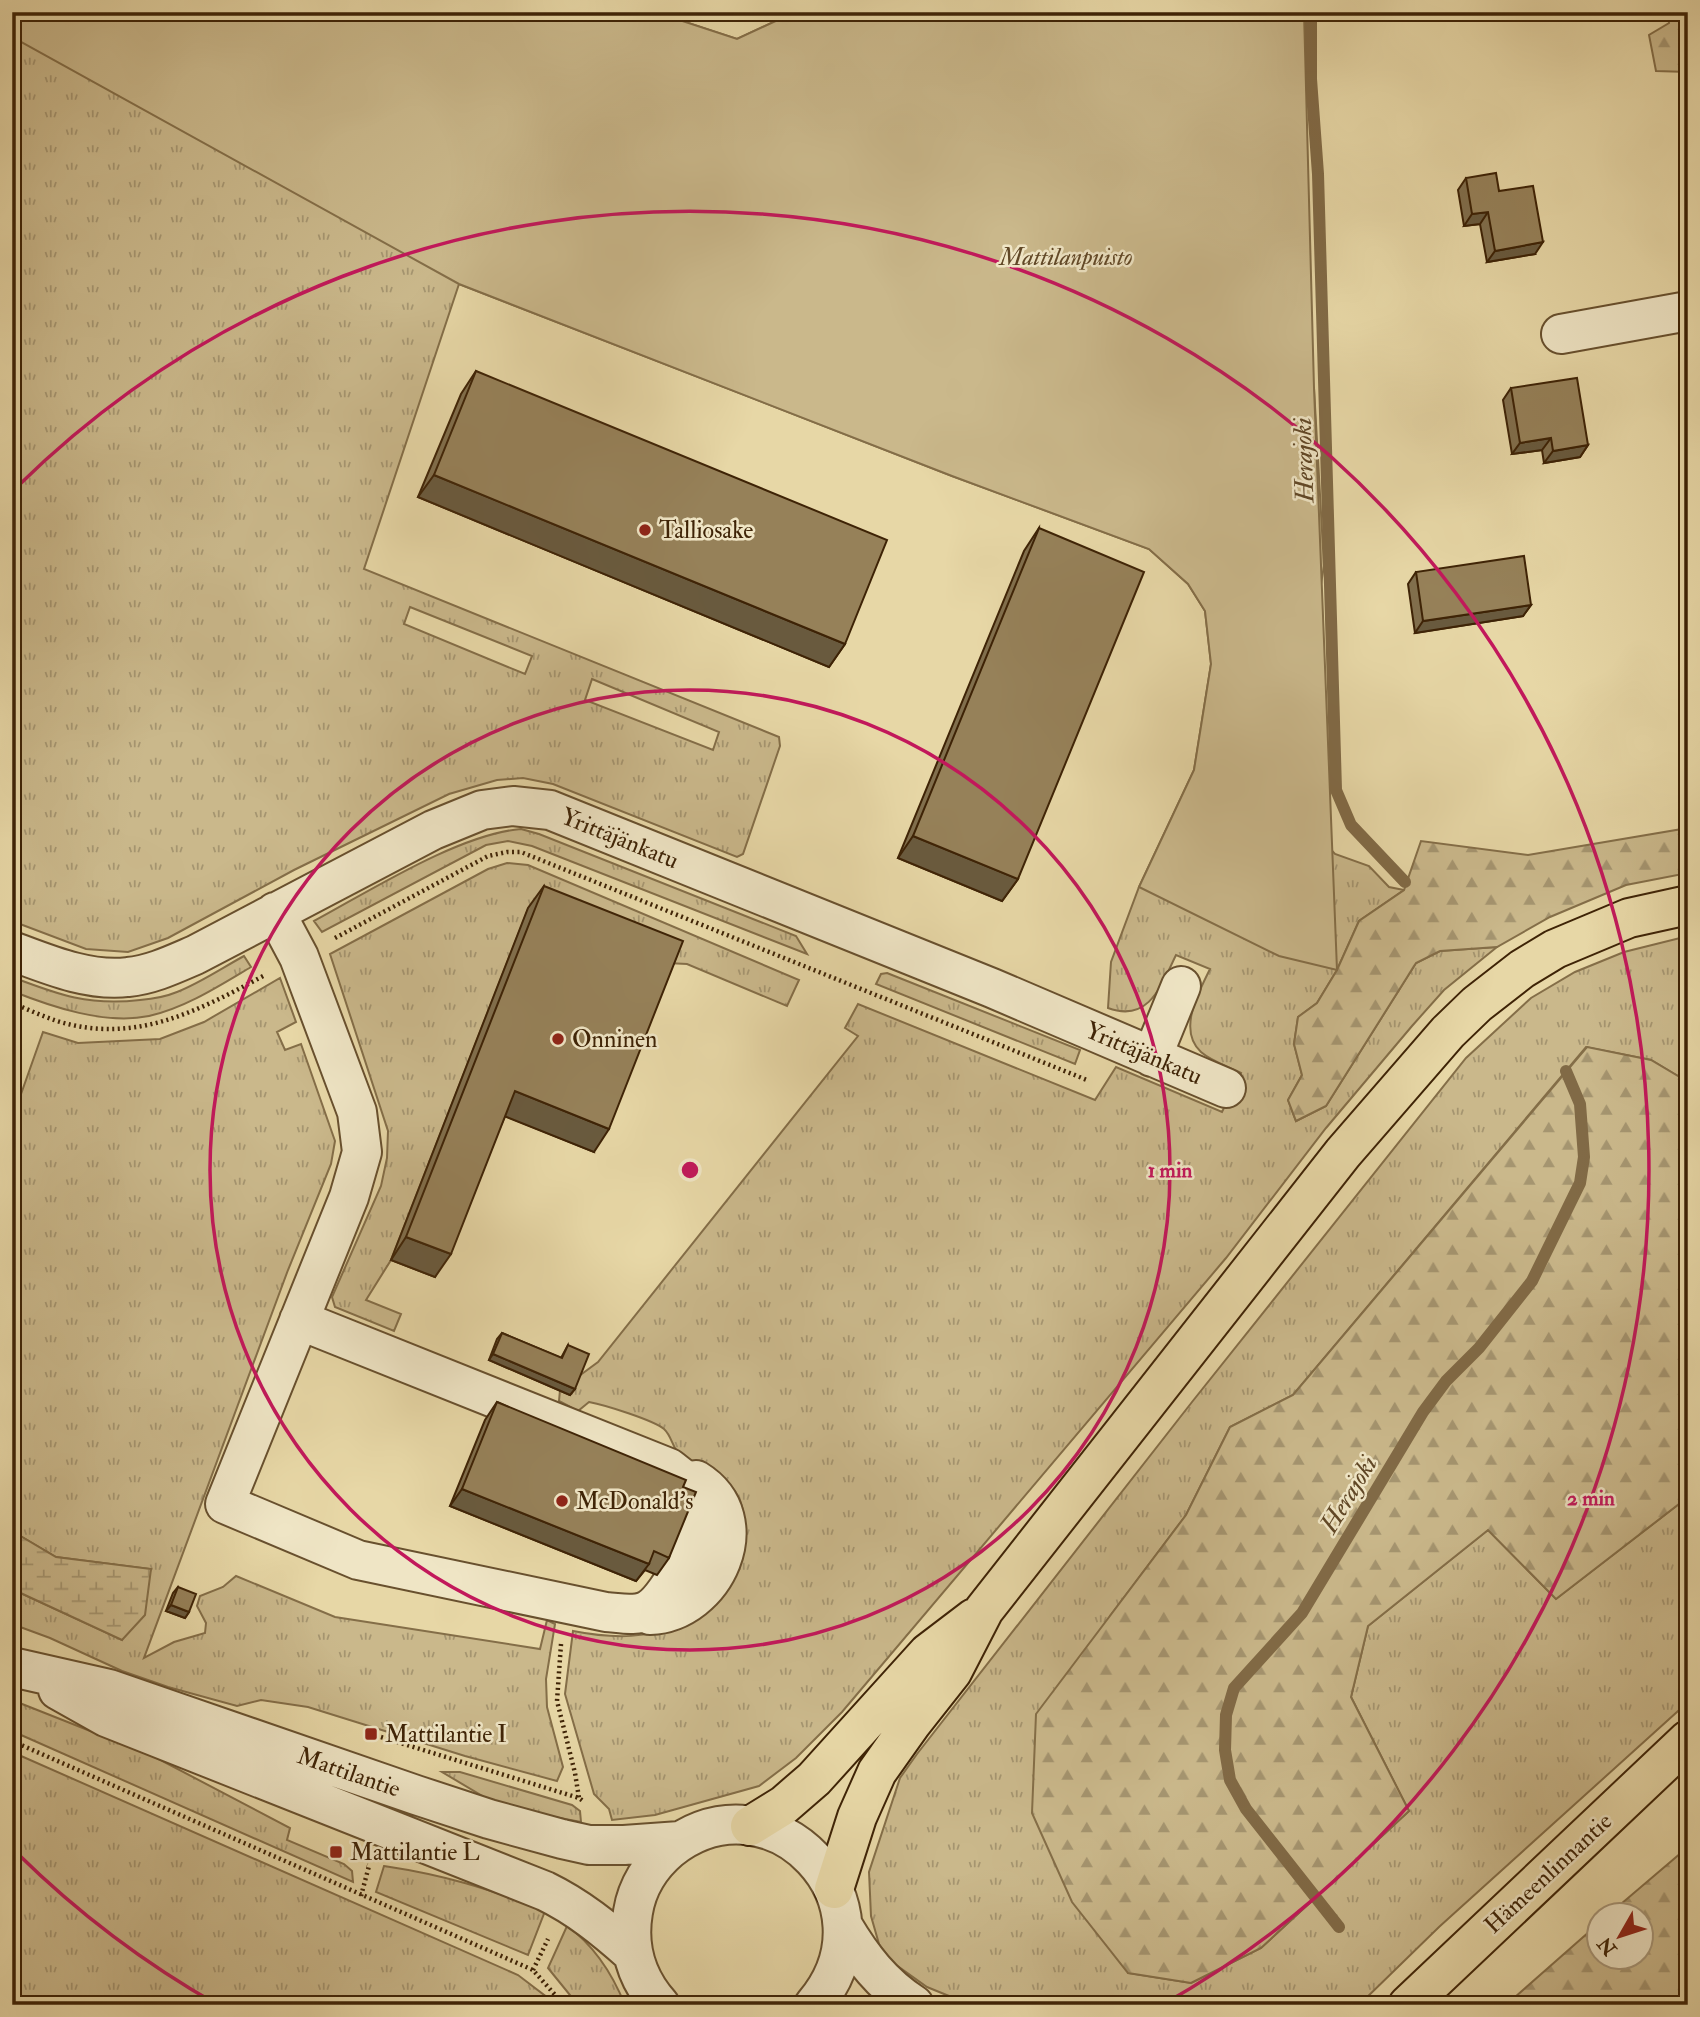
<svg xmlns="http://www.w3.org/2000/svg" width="1700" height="2017" viewBox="0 0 1700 2017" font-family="'IM FELL Double Pica',serif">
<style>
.grass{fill:url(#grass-tufts);stroke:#846e48;stroke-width:2;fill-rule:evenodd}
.forest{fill:url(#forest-firs);stroke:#846e48;stroke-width:2}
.wetland{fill:url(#wetland-marsh);stroke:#846e48;stroke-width:2}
.park{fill:#cab88b;stroke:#846e48;stroke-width:2}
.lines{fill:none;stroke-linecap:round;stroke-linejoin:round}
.stream{stroke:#816a46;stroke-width:12}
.minor-casing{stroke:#68502e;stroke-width:42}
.major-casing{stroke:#3e2306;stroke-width:42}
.path{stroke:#3e2306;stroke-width:4.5;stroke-dasharray:2 3.5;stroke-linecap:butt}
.minor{stroke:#efe5c5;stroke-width:38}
.major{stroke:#e7d7a6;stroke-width:38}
.wall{fill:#816f4d;stroke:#3e2306;stroke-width:2}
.shaded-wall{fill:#695a3e;stroke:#3e2306;stroke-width:2}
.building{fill:#968159;stroke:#3e2306;stroke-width:2}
.ring{fill:none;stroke:#c2185b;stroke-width:3.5}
.poi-dot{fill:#8f2418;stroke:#efe5c5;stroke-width:2.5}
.labels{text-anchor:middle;stroke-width:5;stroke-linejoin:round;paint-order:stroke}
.park-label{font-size:24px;font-style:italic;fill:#614827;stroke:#efe5c5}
.poi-label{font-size:24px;fill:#3e2306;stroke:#efe5c5;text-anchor:start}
.street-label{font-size:24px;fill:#3e2306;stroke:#efe5c5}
.water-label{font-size:26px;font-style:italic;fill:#604726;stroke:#efe5c5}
.centre{fill:#c2185b;stroke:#efe5c5;stroke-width:3.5}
.ring-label{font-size:21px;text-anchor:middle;font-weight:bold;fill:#c2185b;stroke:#efe5c5;stroke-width:5;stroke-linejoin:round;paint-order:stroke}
</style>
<defs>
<pattern id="grass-tufts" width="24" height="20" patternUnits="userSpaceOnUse" patternTransform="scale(1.75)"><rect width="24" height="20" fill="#cab88b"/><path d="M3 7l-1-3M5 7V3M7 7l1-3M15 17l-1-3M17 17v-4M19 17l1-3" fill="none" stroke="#a59570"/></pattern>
<pattern id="forest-firs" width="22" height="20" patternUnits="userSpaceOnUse" patternTransform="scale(1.75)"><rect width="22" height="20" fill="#cab88b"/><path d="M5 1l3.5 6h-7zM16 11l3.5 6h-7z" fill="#a59570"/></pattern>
<pattern id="wetland-marsh" width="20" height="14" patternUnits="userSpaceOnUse" patternTransform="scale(1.75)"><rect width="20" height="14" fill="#cab88b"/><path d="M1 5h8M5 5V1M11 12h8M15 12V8" fill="none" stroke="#a59570"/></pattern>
</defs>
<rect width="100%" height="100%" fill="#e7d7a6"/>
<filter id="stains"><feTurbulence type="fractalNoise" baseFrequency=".00286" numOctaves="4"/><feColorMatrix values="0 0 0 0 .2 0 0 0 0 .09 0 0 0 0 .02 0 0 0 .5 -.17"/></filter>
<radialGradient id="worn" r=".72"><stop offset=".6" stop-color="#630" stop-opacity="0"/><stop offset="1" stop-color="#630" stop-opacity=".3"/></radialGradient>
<!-- grass -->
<path class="grass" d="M12,12H655L737,39L795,12L1268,363L1314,388L1324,566L1320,590L1312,829L1335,854L1369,866L1389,887L1404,890L1359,921L1337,970L1317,1003L1298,1017L1294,1044L1302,1075L1288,1100L1296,1121L1326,1106L1416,963L1440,951L1497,947L1444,990L1412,1026L1326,1128L1226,1258L842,1712L796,1758L759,1786L655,1815L612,1820L609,1809L594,1794L565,1694L573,1631C614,1639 649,1639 687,1622C697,1618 708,1613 714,1605C724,1594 731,1566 737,1551C746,1530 748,1505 731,1486C718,1471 697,1467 681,1456C673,1450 672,1436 664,1429C653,1420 605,1405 589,1402L578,1411L559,1401L560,1390L598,1362L858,1036L845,1028L858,1004L1095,1100L1116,1067L1222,1112L1241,1073C1229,1067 1211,1061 1201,1052C1177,1030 1199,992 1210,969L1176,955C1161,986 1149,1023 1108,1008L1111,962L1139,887L1194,770L1211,664L1205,611L1188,584L1149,549L952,476L459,284L364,569L779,737L780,746L743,854L737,857L553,784L523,778L497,780L449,794L294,870L168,938L128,952L86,949L12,921ZM410,607L532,656L525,674L404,624ZM592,679L719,732L713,750L585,700Z
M521,829L539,834L796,936L807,954L532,846L508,841L486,845L322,932L314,921C370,891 459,834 521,829Z
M507,863L528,865L799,980L787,1006L687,964L667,963L528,909L391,1260L366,1300L401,1314L394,1331L335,1307L332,1297L381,1186L387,1158L388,1131L330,954L488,869Z
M1688,936V1082L1651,1060L1586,1047L1293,1395L1230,1427L1186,1515L1110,1616L1128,1973L1191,1983L1261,1948L1409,1811L1351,1697L1368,1626L1488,1530L1556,1599L1688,1497V1702L1439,1927L1359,2005H971L927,1987L892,1962L879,1944L871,1916L869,1872L900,1778L917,1754L1192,1402L1466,1058L1531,998L1575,972L1624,952Z
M244,956L251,967C219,986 185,1008 149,1016C105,1025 52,1007 12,991V977C59,995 89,1006 140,1000C152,999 165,997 177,992C200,983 222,968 244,956Z
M887,973L1080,1050L1075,1064L876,984L881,974Z
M280,978L296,1022L277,1032L285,1050L301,1044L335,1141L331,1164L288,1270L144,1658L174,1642L205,1633L206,1623L197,1606L200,1596L223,1587L236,1576L335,1617L540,1649L547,1620L555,1624L546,1679L547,1707L563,1767L557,1781L465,1756L308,1707L261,1700L237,1706L168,1687L122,1671L50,1638L12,1624V1589L122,1640L151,1569L56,1557L12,1531V1110L15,1111L43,1032L78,1043L160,1039L204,1022Z
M12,1700L151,1755L290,1828L287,1840L344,1864L352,1871L353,1882L12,1731Z
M12,1752L518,1975L548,1998L551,2005H12Z
M442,1772H460L572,1805L580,1811L581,1822L501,1807Z
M384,1866C444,1875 488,1888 545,1911L528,1955L376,1892Z
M567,1926C595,1946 612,1973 625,2005H578L548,1968Z"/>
<!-- forest -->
<path class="forest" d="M1668,12H1688V72L1656,71L1649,35L1669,23Z
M1688,828V873L1626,885L1550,917L1497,947L1440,951L1416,963L1326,1106L1296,1121L1288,1100L1302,1075L1294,1044L1298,1017L1317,1003L1337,970L1359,921L1404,890L1421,841L1528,855Z
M1587,1047L1651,1060L1688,1082V1497L1556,1599L1488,1530L1368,1626L1351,1697L1409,1811L1261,1948L1191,1983L1128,1973L1072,1902L1032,1813L1036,1714L1186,1515L1230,1427L1293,1395Z
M1688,1847V2005H1506L1598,1924V1958H1640V1916L1608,1915Z"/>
<!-- wetland -->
<path class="wetland" d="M12,1531L56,1557L151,1569L145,1615L122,1640L12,1589Z"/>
<!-- park -->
<path class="park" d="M12,12H655L737,39L795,12H1304L1314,388L1337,970L1279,956L1139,887L1194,770L1211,664L1205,611L1188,584L1149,549L952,476L459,284L12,37Z"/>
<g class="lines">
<!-- stream -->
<path class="stream" d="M1311,12V79L1318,174L1336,790L1351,825L1405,882
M1339,1927L1246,1809L1230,1780L1225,1750L1226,1715L1234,1688L1302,1613L1423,1412L1446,1381L1479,1348L1532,1281L1580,1183L1584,1157L1580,1104L1566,1071"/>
<defs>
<path id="minor" d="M1561,334L1688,311
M275,912L299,957L357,1112L362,1152L349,1197L225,1504L358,1560L606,1612C621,1613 635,1617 648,1610C671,1597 706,1525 698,1500C694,1485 680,1477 669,1468L299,1320
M12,951C47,964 89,982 128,977C151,975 174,964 195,955L433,830L482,810L513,806L550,810L992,988L1226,1088
M1152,1057L1181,986
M650,1615C715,1613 759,1519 696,1480
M12,1667L109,1689L416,1795L489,1819L562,1839L589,1845H624L680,1841
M58,1690L106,1717L545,1891C578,1907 605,1929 632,1953
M843,1926C862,1958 882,1984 914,2005
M660,2005C636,1978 627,1947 633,1912C637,1887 651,1865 670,1849C772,1769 901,1903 814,2005"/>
<path id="major" d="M750,1826L784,1805L814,1779L928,1653L974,1618
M834,1889L857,1817L877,1772L911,1724L952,1672L984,1610L1343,1153L1448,1032L1477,1004L1522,969L1555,949L1629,918L1688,905
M1408,2005L1688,1740"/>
</defs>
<!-- minor casing -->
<use href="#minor" class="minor-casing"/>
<!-- major casing -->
<use href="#major" class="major-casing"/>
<!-- path -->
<path class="path" d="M335,938L488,856L507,852H521L1087,1080
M12,1003C27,1009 42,1016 57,1021C135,1045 198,1011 265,975
M561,1644L557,1701L575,1773L579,1798
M381,1737L579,1798L583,1801
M12,1741L533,1970L564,2005
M361,1896L369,1866L367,1865
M533,1970L548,1939"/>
<!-- minor -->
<use href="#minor" class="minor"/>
<!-- major -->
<use href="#major" class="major"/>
</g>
<!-- wall -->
<path class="wall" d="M1466,178L1535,254L1487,262L1480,224L1464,226L1458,190Z
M476,371L845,644L829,667L418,497L461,394Z
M1511,388L1588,445L1580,457L1544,463L1542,450L1512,454L1503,400Z
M1039,528L1018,879L1002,901L898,858L1024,551Z
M1416,572L1531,605L1523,616L1415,633L1408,584Z
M544,886L594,1152L505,1116L435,1277L391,1260L528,908Z
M502,1333L561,1358L568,1345L575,1389L570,1395L489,1360L497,1339Z
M497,1402L683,1487L669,1558L657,1575L645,1570L636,1581L450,1506L485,1420Z
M178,1587L189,1612L185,1618L166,1611L173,1593Z"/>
<!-- shaded-wall -->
<path class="shaded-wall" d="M1488,212L1480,224L1464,226L1472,214Z
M1543,242L1535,254L1487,262L1495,251Z
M1551,438L1542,450L1512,454L1520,443Z
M1588,445L1580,457L1544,463L1553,451Z
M434,475L845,644L829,667L418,497Z
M1531,605L1523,616L1415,633L1423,621Z
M913,836L1018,879L1002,901L898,858Z
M515,1091L609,1129L594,1152L499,1114Z
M406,1237L451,1254L435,1277L391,1260Z
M493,1354L575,1389L570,1395L489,1360Z
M462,1489L649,1564L636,1581L450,1506Z
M171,1605L189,1612L185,1618L166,1611Z"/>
<!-- building -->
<path class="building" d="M1496,173L1499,191L1533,186L1543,242L1495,251L1488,212L1472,214L1466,178Z
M476,371L887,540L845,644L434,475Z
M1577,378L1588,445L1553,451L1551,438L1520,443L1511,388Z
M1039,528L1144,572L1018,879L913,836Z
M1524,556L1531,605L1423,621L1416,572Z
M544,886L683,941L609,1129L515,1091L451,1254L406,1237Z
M502,1333L562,1358L568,1345L589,1354L575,1389L493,1354Z
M497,1402L686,1480L683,1487L696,1492L669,1558L654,1551L649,1564L462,1489Z
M178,1587L196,1594L189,1612L171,1605Z"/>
<!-- distance rings -->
<g class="ring">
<circle cx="690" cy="1170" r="480"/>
<path d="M218 2005A959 959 0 0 1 18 1854M18 486A959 959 0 1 1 1162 2005"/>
</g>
<!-- markers -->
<g class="poi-dot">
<circle cx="645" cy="530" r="7"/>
<circle cx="558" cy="1039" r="7"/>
<circle cx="562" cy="1501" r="7"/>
<rect x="364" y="1727" width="14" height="14" rx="3.5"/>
<rect x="329" y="1845" width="14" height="14" rx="3.5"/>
</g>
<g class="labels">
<!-- park labels -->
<g class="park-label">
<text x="1066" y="265">Mattilanpuisto</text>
</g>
<!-- poi labels -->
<g class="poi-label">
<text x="659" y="538">Talliosake</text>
<text x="572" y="1047">Onninen</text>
<text x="576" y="1509">McDonald's</text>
<text x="385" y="1742">Mattilantie I</text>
<text x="350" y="1860">Mattilantie L</text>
</g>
<!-- street labels -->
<g class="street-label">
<text transform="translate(620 838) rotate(22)" y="8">Yrittäjänkatu</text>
<text transform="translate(1144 1053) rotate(23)" y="8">Yrittäjänkatu</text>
<text transform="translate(349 1772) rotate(19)" y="8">Mattilantie</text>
<text transform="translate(1548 1873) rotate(-43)" y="8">Hämeenlinnantie</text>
</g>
<!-- water labels -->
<g class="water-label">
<text transform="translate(1303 460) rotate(-92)" y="9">Herajoki</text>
<text transform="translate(1348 1494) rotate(-59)" y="9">Herajoki</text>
</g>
</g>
<circle cx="690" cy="1170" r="10" class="centre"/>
<g class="ring-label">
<text x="1170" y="1177">1 min</text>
<text x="1591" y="1505">2 min</text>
</g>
<!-- margin -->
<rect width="1700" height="2017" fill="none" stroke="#e7d7a6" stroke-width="42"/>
<rect x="14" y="14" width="1672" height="1989" fill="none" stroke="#3e2306" stroke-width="3.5"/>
<rect x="21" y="21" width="1658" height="1975" fill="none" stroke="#3e2306" stroke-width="2"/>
<!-- north arrow -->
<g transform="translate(1620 1936) rotate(231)"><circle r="33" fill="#efe5c5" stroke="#a89779" stroke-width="2"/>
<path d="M0-5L12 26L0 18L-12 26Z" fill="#8f2418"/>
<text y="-10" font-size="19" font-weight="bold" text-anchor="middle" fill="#3e2306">N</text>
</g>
<rect width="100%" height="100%" filter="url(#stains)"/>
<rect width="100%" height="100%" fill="url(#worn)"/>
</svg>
